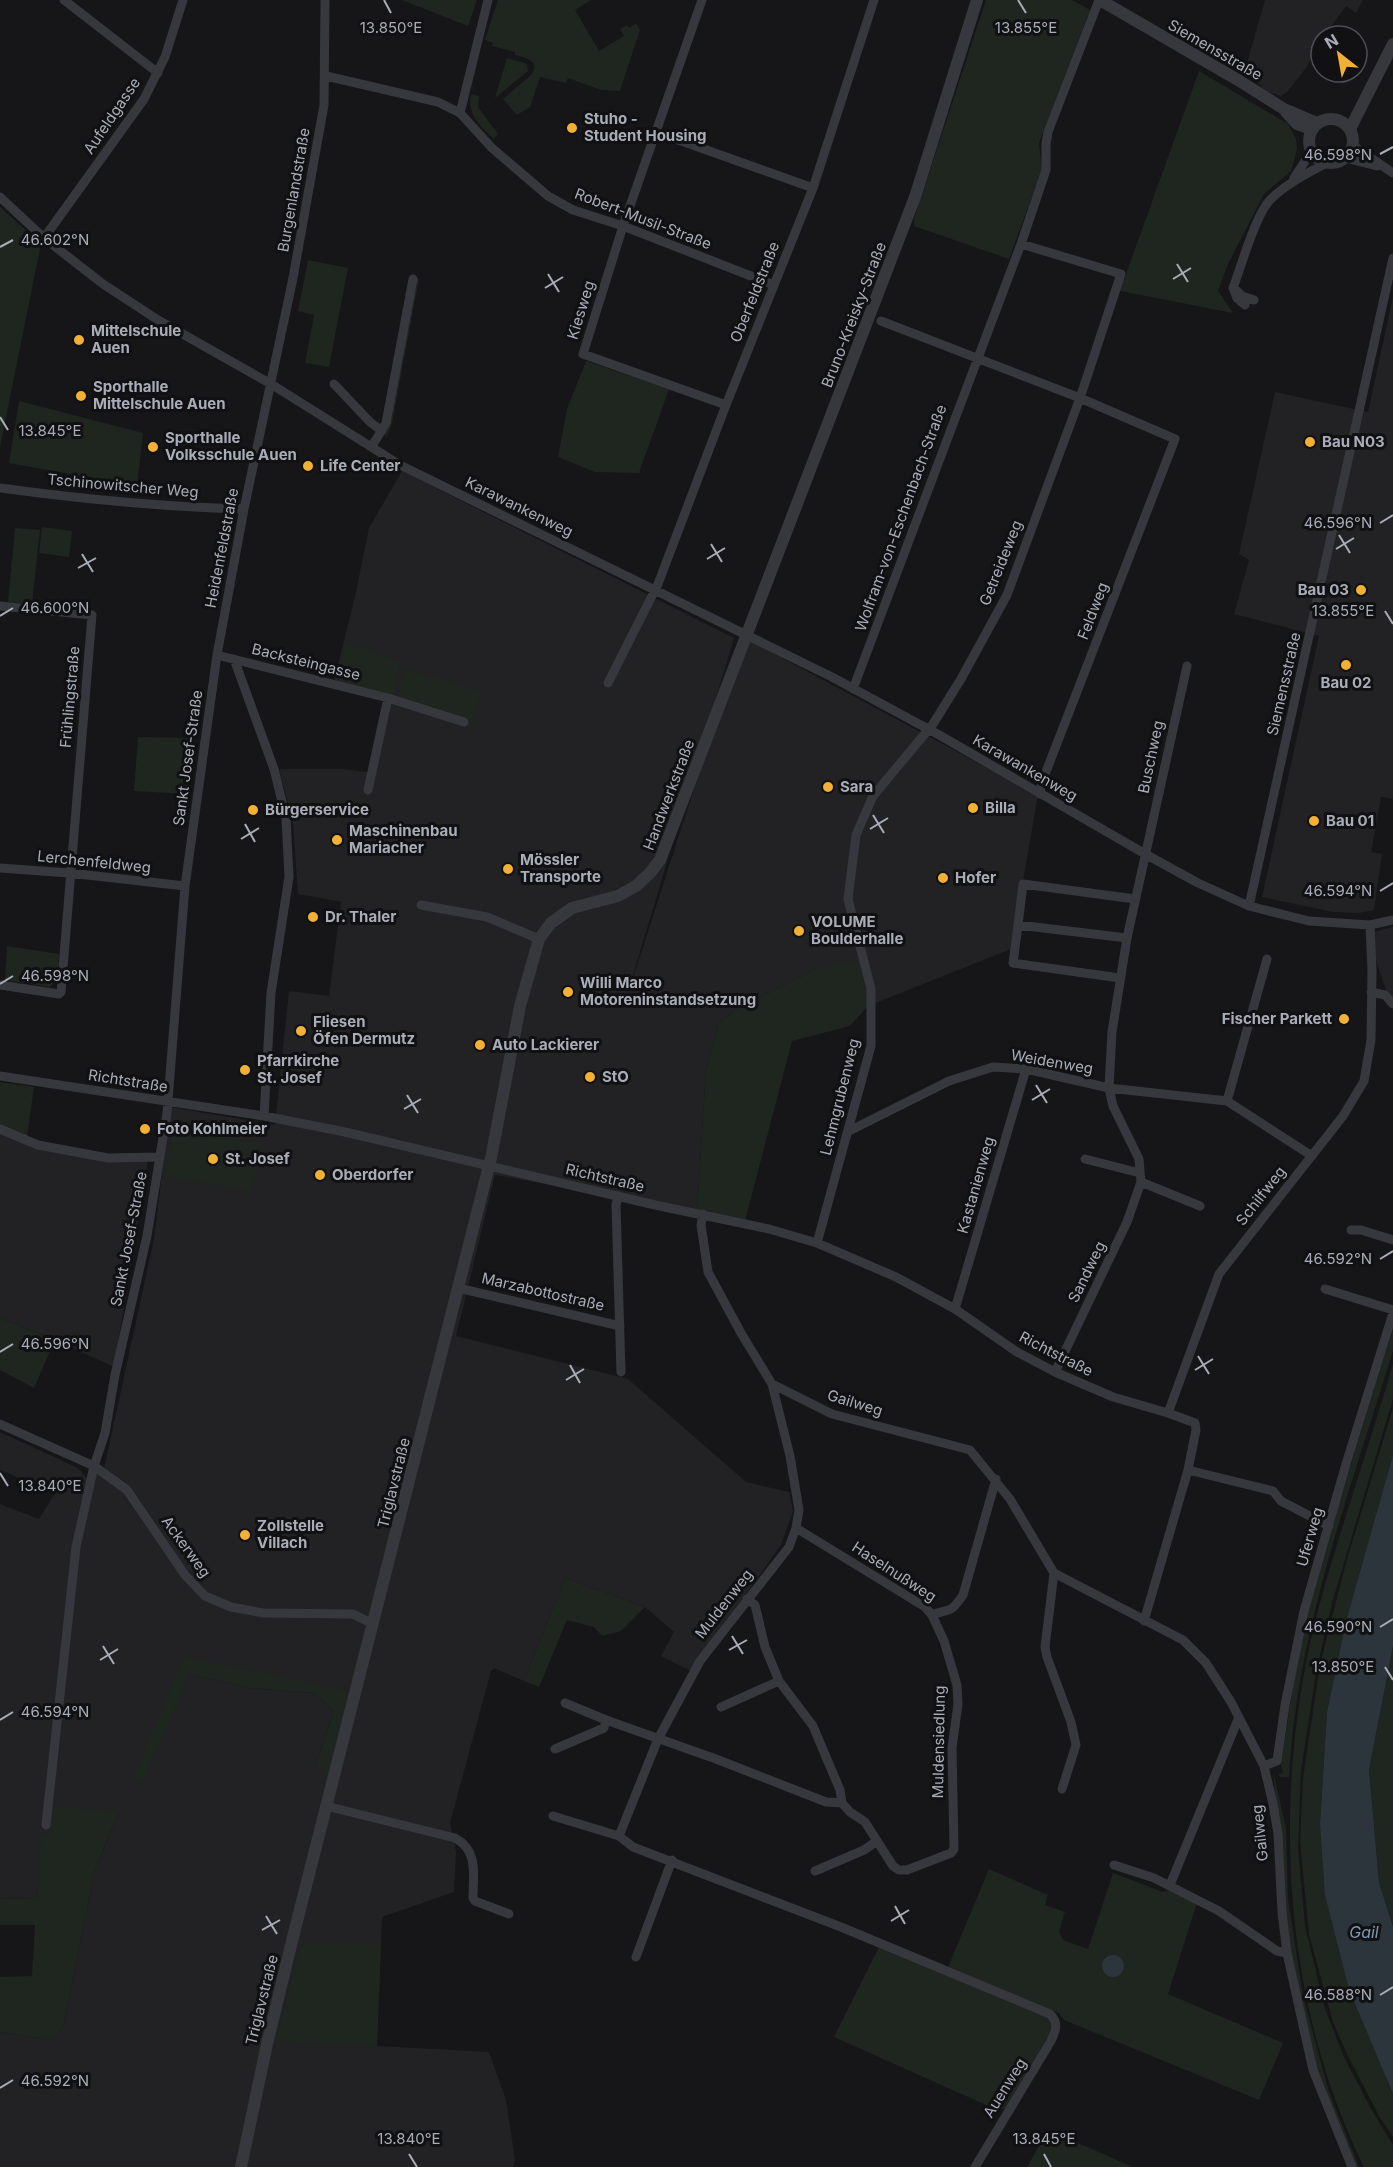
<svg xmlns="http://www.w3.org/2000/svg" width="1393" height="2167" viewBox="0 0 1393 2167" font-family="Inter,sans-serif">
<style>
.built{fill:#222225;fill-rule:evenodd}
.green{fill:#1e261f}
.water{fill:#2c353c}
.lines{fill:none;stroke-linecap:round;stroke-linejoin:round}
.minor{stroke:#37383d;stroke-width:9}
.tertiary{stroke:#37383d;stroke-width:12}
.ticks{fill:none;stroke:#a8adb8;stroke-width:2}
.poi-dot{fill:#f2b134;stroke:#111113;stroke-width:2}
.labels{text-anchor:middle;stroke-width:6;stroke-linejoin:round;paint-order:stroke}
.street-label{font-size:15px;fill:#a8adb8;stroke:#111113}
.poi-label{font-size:15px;font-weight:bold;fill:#a8adb8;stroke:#111113;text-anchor:start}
.water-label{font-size:16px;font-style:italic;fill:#7f9bb3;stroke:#111113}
.ticks-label{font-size:15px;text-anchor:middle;fill:#a8adb8;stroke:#111113;stroke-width:6;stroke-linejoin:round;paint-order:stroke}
</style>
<rect width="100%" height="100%" fill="#161618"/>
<!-- built -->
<path class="built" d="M1265,0H1363L1356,13L1346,6L1324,36H1321V41L1306,68L1287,92L1281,96L1266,91L1245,70Z
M1393,297V799L1381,797L1371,852L1382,854L1374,910L1359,913L1333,912L1262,897L1319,636L1234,614L1249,560L1239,554L1275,392L1368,412Z
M402,471L734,638L623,1009L743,637L1038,795L1011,949L868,1006L820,967L737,1009L719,1023L706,1070L697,1211L495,1175L456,1336L628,1379L746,1482L789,1492L793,1511L781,1545L691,1671L661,1656L674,1632L645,1607L565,1578L524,1681L494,1668L491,1671L450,1823L456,1852L454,1892L382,1917L377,2046L489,2052L506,2100L515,2160L513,2167H0V2032L37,2038L63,2027L95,1870L119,1811L49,1837H43L37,1898L0,1899V1504L39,1519L55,1493L0,1470V1432L78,1468L86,1478L104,1469L154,1239L170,1107L275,1125L289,991L329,996L341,902L298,894L293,824L279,769H342L375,773L390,698L334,682L355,596L369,528ZM190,1674L349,1691L316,1764L334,1711L313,1693L250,1688Z
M1393,927V999L1387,993L1373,951L1374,932Z
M0,1131L23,1143L148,1160L114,1367L55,1340L0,1318Z"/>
<!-- green -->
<path class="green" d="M402,0H477L468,26Z
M498,0H591L575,10L599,51L624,36L620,29L627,25L629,28L636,23L640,30L620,91L601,90L568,78L566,83L540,77L530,107L517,115L503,99L531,75C541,61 526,58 515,55V52L492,46L493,43L485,40Z
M986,0H1072L1090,10L1039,143L1042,170L1009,259L914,226V219Z
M507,58L527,64L528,71L495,98Z
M1199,71L1288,124L1296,139L1297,149L1291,171L1264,194L1228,264L1218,291L1233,313L1120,291Z
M471,94L479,96L478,107L498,134L494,139C481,127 466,113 471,94Z
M0,207L41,244L0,447Z
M308,260L348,268L329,367L305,363L314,315L298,311Z
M417,279H419L392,423L387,437H385L390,423Z
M586,361L669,389L639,473L595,472L558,457L567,409Z
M19,401L143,433L137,486L9,463Z
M42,527L72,531L69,557L39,553Z
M15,528L40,530L32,604L8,602Z
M346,642L400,661L393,698L338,682Z
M404,668L482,691L472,723L398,698Z
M138,737L195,738L187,794L134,791Z
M7,946L59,954C58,966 61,981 49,987L5,980Z
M859,961L868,1006L850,1026L792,1041L745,1221L697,1211L706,1070L719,1023L737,1009L820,967Z
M0,1082L34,1087L27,1137L0,1125Z
M174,1126L261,1142L252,1192L165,1176Z
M0,1318L55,1340L34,1388L0,1370Z
M1393,1329V1351C1350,1491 1297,1630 1289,1777H1281L1278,1774L1283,1773L1281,1765L1295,1673L1305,1623L1331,1528Z
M1393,1364V1399L1332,1603L1316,1673L1301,1771L1298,1848L1305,1926L1325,2009L1343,2055L1371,2109L1393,2145V2167H1364C1288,2013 1274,1831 1306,1663C1316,1610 1333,1558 1349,1506C1364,1459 1379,1411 1393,1364Z
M1393,1408V1455L1346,1621L1327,1712L1320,1824L1387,2082L1393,2094V2137L1379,2116L1348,2056L1333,2022L1309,1934L1300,1841L1303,1778L1320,1664L1347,1559Z
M565,1578L645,1607L621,1631L602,1636L594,1627L567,1620L539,1687L524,1681Z
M1393,1646V1927L1379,1882L1369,1770Z
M184,1656L349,1691L327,1778L316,1764L334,1711L313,1693L250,1688L190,1674L146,1775L137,1781L133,1778Z
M1273,1771L1286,1828L1288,1898L1303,1996L1329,2092L1359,2167H1354L1317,2072L1289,1944Z
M52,1807L119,1811L95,1870L63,2027L53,2037L37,2038L0,2032V1977L32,1976L35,1925H0V1899L37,1898L42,1837H49Z
M989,1869L1048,1895L1045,1905L1065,1912L1059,1932L1063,1940L1088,1949L1113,1873L1163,1892L1171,1890L1197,1903L1168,1994L1283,2043L1259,2100L1064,2020L1059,2013L948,1967Z
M301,1942L381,1944L377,2046L276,2041Z
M879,1947L1038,2011L1050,2019L1053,2029L1006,2108L1001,2110L995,2109L834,2037Z
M1048,2130L1133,2167H1027Z"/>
<!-- water -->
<path class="water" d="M1393,1455V1646L1369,1770L1379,1882L1393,1927V2094L1349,1989L1325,1895L1320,1824L1327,1712L1346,1621Z
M1102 1966a11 11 0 1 1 22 0a11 11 0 1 1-22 0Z"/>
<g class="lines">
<!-- minor -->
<path class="minor" d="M64,0L158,73
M702,0L623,226L583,354L726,405
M326,76L438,102L460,113L492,148L548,196L573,210L623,226L774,285
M460,113L488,0
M656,132L813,188
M1352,145L1393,173
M1345,158L1377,166
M1294,178L1311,152
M0,197L44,238L103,284L158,320L271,384L400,465L832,677L941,736L1147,855L1198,883L1249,906L1309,921L1370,925L1393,920
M44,238L144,99L165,57L183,0
M1237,291L1242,296L1254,300
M1245,305L1237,298L1233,288C1241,267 1256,213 1271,199C1286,184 1307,173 1325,164
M881,321L1080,398L1175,439L1042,782L1040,794
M334,384L370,422L382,431
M372,446L386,423L413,279
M0,488C81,499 162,507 244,509
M0,606L92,615L61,992L59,994L0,985
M217,655L388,698L464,722
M234,659L274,769L286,818L289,877L271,993L264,1116
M608,683L658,584L726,405L813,188L874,0
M853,689L1021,244L1046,170V144L1048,132L1099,0
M368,790L388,698
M0,868L69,873L185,886
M421,905L487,917L539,939
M1249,906L1393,258
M1018,925L1023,884L1135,899
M1120,978L1013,963L1018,925L1127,938
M1371,992L1385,995L1393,1004
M0,1076L264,1116L345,1132L655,1205L769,1229L817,1243L896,1277L955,1309L1017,1352L1055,1372L1113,1397L1168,1413
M1227,1101L1267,959
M0,1129L38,1145L108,1158L159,1157
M849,1131L949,1081L993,1067L1026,1069L1109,1088L1227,1101L1312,1156
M1085,1159L1140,1173
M1141,1182L1200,1206
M618,1196L616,1205L621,1372
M703,1214L701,1225L708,1272L741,1333L772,1384L832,1414L970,1450L1010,1499L1054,1573L1183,1640L1206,1663L1231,1702L1264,1766L1273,1804L1278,1834L1282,1912L1287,1953L1313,2070L1352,2167
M1351,1230H1361L1393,1240
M817,1243L871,1046V989L848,899L856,835L873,796L933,724L961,679L1007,595L1080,398L1121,274L1021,244
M458,1288L620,1326
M1325,1289L1393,1310
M955,1309L1026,1069
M1055,1372L1127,1222L1141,1182L1139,1159L1113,1106L1109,1088L1112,1032L1127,938L1187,666
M0,1424L94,1466L127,1490L185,1575L205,1596L231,1607L263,1613L353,1614L373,1624
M1188,1470L1273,1491L1281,1501L1329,1526
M796,1528L925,1607L932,1615C951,1608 950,1614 963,1595L996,1479
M1054,1573L1045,1647L1047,1657L1071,1722L1076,1745L1062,1789
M747,1599L755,1605L765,1647L779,1681L813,1726L840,1790L842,1803
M1144,1621L1188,1470L1196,1430L1195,1423L1168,1413L1219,1274L1343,1116L1364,1081L1371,1040L1372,971L1370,925
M565,1703L606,1720
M721,1707L779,1681
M555,1749L604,1728L606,1720L716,1759L826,1802L842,1803L850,1812L865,1822L893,1866L899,1870H907L951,1853L954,1849L952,1748L958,1704L957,1685L944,1641L932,1615
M1264,1766L1277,1761L1285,1705L1304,1611L1346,1464L1393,1313
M326,1806L455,1838C479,1851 473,1875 473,1898L475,1901L509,1914
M553,1816L619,1836L633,1847L841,1927L1050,2014C1059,2023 1056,2030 1051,2041L975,2167
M46,1825L76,1547L94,1466L105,1433L115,1375L147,1236L167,1113L185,886L217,655L244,509L293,278L324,105L325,0
M619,1836L658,1739L700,1661L789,1547L796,1528L799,1510L790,1456L772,1384
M1114,1865L1154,1878L1219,1911L1277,1951L1287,1953
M815,1871L864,1850L877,1841
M1170,1885L1239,1717
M636,1957L672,1860"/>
<!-- tertiary -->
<path class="tertiary" d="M1100,0L1238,80L1284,109L1317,123
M1286,112L1297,124L1312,129
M1309 141a22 22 0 1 1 44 0a22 22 0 1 1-44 0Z
M1350,129L1393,44
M241,2167L267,2044L294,1933L491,1158L520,1006L539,939L551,923L572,908L618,896L636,886L650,873L660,860L915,197L977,0"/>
</g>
<!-- ticks -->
<path class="ticks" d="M384,0L391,13M1018,0L1026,13M1380,154L1393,147M0,247L13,240M1177,264L1188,282M548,274L559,292M1173,279L1191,268M545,288L563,277M0,417L8,430M1380,523L1393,515M1339,535L1350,553M711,544L722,562M1336,549L1354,538M82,554L93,572M707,559L725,548M78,568L96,558M1385,611L1393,624M0,616L13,608M873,815L884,833M245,824L255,842M870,829L888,818M241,839L259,828M1380,891L1393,883M0,984L13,976M1036,1085L1047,1103M407,1095L418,1113M1032,1100L1050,1089M404,1109L421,1099M1380,1259L1393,1251M0,1352L13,1344M1198,1356L1209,1374M570,1365L580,1383M1195,1370L1213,1359M566,1380L584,1369M0,1473L8,1486M1380,1627L1393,1619M732,1636L743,1654M103,1646L114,1664M729,1650L747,1640M100,1660L118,1649M1385,1667L1393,1680M0,1720L13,1712M895,1906L905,1924M266,1916L277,1934M891,1921L909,1910M262,1930L280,1920M1380,1995L1393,1987M0,2088L13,2080M409,2154L417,2167M1044,2154L1051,2167"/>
<!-- markers -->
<g class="poi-dot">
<circle cx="572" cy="128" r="6"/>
<circle cx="79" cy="340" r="6"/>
<circle cx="81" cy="396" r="6"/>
<circle cx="1310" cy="442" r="6"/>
<circle cx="153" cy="447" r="6"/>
<circle cx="308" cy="466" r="6"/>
<circle cx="1361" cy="590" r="6"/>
<circle cx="1346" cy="665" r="6"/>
<circle cx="828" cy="787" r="6"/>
<circle cx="973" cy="808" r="6"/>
<circle cx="253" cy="810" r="6"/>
<circle cx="1314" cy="821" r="6"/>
<circle cx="337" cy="840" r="6"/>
<circle cx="508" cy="869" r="6"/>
<circle cx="943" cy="878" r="6"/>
<circle cx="313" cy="917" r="6"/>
<circle cx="799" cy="931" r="6"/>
<circle cx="568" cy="992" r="6"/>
<circle cx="1344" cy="1019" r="6"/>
<circle cx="301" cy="1031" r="6"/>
<circle cx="480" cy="1045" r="6"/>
<circle cx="245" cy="1070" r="6"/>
<circle cx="590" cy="1077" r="6"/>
<circle cx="145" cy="1129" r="6"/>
<circle cx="213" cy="1159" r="6"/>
<circle cx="320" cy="1175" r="6"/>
<circle cx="245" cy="1535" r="6"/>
</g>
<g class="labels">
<!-- street labels -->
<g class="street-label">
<text transform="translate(1215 50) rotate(30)" y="5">Siemensstraße</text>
<text transform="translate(112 116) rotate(-56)" y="5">Aufeldgasse</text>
<text transform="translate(294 190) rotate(-80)" y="5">Burgenlandstraße</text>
<text transform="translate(643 219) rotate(21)" y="5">Robert-Musil-Straße</text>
<text transform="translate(755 292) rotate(-68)" y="5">Oberfeldstraße</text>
<text transform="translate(581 310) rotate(-73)" y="5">Kiesweg</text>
<text transform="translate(854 315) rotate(-69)" y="5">Bruno-Kreisky-Straße</text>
<text transform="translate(123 486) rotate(5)" y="5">Tschinowitscher Weg</text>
<text transform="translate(519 507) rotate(26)" y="5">Karawankenweg</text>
<text transform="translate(901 518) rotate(-70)" y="5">Wolfram-von-Eschenbach-Straße</text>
<text transform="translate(222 548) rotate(-79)" y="5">Heidenfeldstraße</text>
<text transform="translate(1001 563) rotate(-68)" y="5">Getreideweg</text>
<text transform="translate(1093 611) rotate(-69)" y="5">Feldweg</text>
<text transform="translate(306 662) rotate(14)" y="5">Backsteingasse</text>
<text transform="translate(1284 684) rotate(-77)" y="5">Siemensstraße</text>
<text transform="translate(70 697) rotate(-85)" y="5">Frühlingstraße</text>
<text transform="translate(1151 757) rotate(-78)" y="5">Buschweg</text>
<text transform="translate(188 758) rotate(-82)" y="5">Sankt Josef-Straße</text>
<text transform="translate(1025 768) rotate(30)" y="5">Karawankenweg</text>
<text transform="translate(669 795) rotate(-69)" y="5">Handwerkstraße</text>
<text transform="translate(94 862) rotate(6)" y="5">Lerchenfeldweg</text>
<text transform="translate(1052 1062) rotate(10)" y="5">Weidenweg</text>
<text transform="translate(128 1081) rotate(9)" y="5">Richtstraße</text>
<text transform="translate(840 1097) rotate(-76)" y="5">Lehmgrubenweg</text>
<text transform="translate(605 1178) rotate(13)" y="5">Richtstraße</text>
<text transform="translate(976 1185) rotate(-74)" y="5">Kastanienweg</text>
<text transform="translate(1261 1196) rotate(-52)" y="5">Schilfweg</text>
<text transform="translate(129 1239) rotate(-79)" y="5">Sankt Josef-Straße</text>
<text transform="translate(1087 1272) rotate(-64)" y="5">Sandweg</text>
<text transform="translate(543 1292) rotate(13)" y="5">Marzabottostraße</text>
<text transform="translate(1056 1354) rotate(27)" y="5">Richtstraße</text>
<text transform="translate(855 1403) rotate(17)" y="5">Gailweg</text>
<text transform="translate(394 1483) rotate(-76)" y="5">Triglavstraße</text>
<text transform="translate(1310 1537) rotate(-74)" y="5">Uferweg</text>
<text transform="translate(186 1547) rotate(54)" y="5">Ackerweg</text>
<text transform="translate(894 1572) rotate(33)" y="5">Haselnußweg</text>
<text transform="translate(724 1604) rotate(-52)" y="5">Muldenweg</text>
<text transform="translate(939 1742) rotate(-89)" y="5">Muldensiedlung</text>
<text transform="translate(1260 1833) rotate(-96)" y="5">Gailweg</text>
<text transform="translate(262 2000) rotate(-76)" y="5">Triglavstraße</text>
<text transform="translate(1005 2088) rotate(-58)" y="5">Auenweg</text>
</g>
<!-- poi labels -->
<g class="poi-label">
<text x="584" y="124">Stuho -<tspan x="584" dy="17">Student Housing</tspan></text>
<text x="91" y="336">Mittelschule<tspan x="91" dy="17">Auen</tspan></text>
<text x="93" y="392">Sporthalle<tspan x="93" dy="17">Mittelschule Auen</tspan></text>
<text x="165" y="443">Sporthalle<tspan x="165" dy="17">Volksschule Auen</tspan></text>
<text x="1322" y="447">Bau N03</text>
<text x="320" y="471">Life Center</text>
<text x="1349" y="595" text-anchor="end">Bau 03</text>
<text x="1346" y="688" text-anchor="middle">Bau 02</text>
<text x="840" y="792">Sara</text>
<text x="985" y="813">Billa</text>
<text x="265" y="815">Bürgerservice</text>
<text x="1326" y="826">Bau 01</text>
<text x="349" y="836">Maschinenbau<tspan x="349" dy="17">Mariacher</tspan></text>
<text x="520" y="865">Mössler<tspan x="520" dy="17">Transporte</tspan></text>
<text x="955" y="883">Hofer</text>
<text x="325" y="922">Dr. Thaler</text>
<text x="811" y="927">VOLUME<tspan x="811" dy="17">Boulderhalle</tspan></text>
<text x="580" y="988">Willi Marco<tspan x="580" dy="17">Motoreninstandsetzung</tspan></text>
<text x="1332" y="1024" text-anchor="end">Fischer Parkett</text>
<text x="313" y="1027">Fliesen<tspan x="313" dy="17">Öfen Dermutz</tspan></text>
<text x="492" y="1050">Auto Lackierer</text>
<text x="257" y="1066">Pfarrkirche<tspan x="257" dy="17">St. Josef</tspan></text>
<text x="602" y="1082">StO</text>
<text x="157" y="1134">Foto Kohlmeier</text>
<text x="225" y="1164">St. Josef</text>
<text x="332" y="1180">Oberdorfer</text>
<text x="257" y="1531">Zollstelle<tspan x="257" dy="17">Villach</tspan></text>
</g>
<!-- water labels -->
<g class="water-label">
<text x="1364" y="1938">Gail</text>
</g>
</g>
<g class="ticks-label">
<text x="391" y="33">13.850°E</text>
<text x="1026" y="33">13.855°E</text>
<text x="1338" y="160">46.598°N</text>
<text x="55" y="245">46.602°N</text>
<text x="50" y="436">13.845°E</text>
<text x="1338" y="528">46.596°N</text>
<text x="55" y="613">46.600°N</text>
<text x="1343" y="616">13.855°E</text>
<text x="1338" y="896">46.594°N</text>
<text x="55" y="981">46.598°N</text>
<text x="1338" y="1264">46.592°N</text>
<text x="55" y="1349">46.596°N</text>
<text x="50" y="1491">13.840°E</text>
<text x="1338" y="1632">46.590°N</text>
<text x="1343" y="1672">13.850°E</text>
<text x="55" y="1717">46.594°N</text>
<text x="1338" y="2000">46.588°N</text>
<text x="55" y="2086">46.592°N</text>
<text x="409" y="2144">13.840°E</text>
<text x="1044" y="2144">13.845°E</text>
</g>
<!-- north arrow -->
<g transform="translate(1339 54) rotate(329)"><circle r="28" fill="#111113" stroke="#4d4f55" stroke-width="1.5"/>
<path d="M0-4.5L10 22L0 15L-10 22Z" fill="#f2b134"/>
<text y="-9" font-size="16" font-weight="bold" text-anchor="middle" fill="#a8adb8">N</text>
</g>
</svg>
